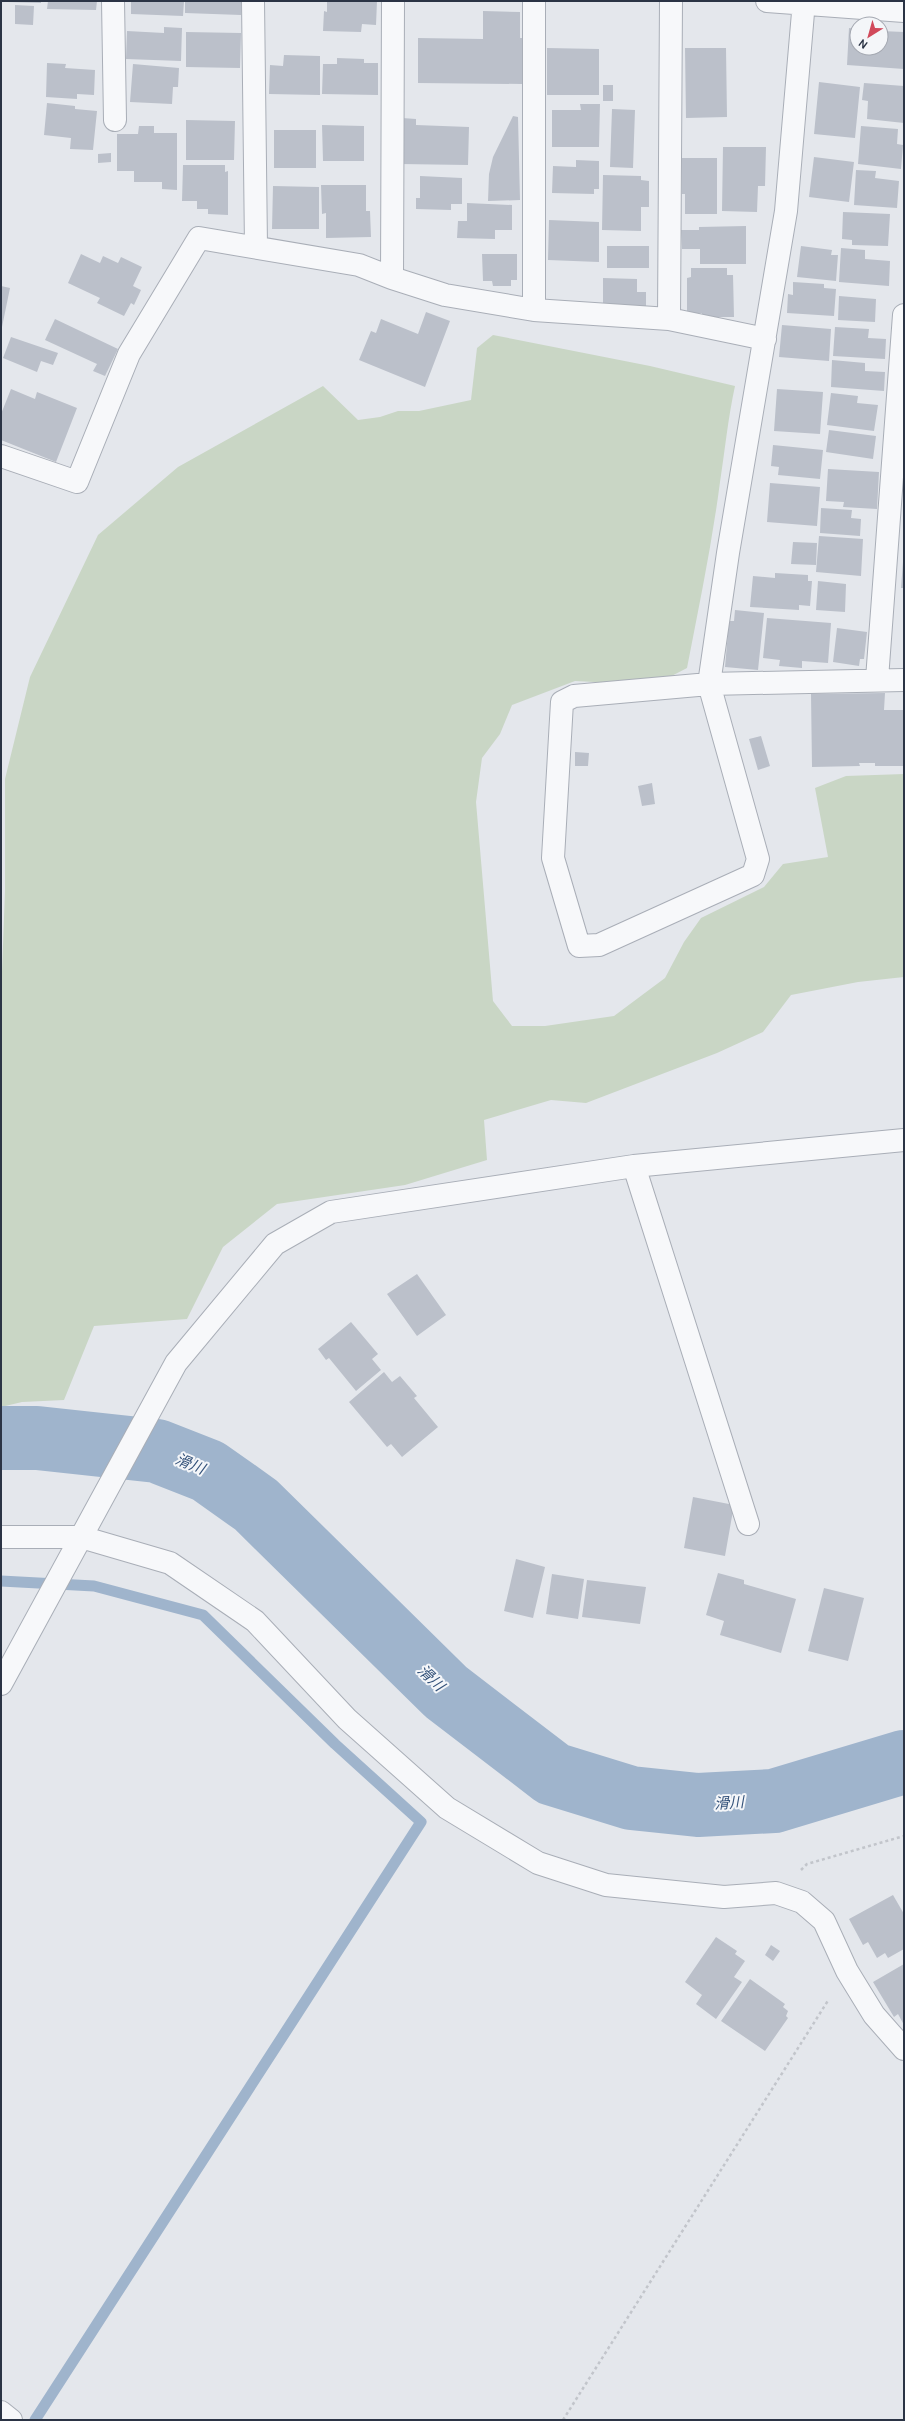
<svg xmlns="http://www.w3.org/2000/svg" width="905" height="2421" viewBox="0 0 905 2421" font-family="Cabin,'Noto Sans JP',sans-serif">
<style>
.green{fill:#c9d6c5}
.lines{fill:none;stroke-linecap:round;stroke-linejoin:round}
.stream{stroke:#9fb4cc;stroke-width:11}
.river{stroke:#9fb4cc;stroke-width:64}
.building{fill:#bbc0ca}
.minor-casing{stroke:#a9aeb7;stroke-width:24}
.path{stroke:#c2c5cb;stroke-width:2.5;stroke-dasharray:3 3;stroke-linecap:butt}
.minor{stroke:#f7f8fa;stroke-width:22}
.labels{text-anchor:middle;stroke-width:4;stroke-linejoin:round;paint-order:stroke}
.water-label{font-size:15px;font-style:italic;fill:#34527a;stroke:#f4f6f9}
</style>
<rect width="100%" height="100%" fill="#e4e7ec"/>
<!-- green -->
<path class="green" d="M493,335L650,366L735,386C728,418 725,450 720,482C712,544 699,606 687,668L662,681L613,683L575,681L512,705L500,734L482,758L476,802L493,1001L512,1026H545L614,1016L665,978L684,942L701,918L764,887L783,864L828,857L815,788L846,776L904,774V977L858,982L791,995L763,1032L717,1053L586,1103L551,1100L484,1120L487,1160L405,1185L277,1204L223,1247L187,1319L94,1326L64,1400L22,1402L1,1407V998L5,891V779L30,677L98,535L178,467L323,386L358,420L380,417L398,411H419L471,400L477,348Z"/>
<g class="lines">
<!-- stream -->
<path class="stream" d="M1,1581L94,1586L203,1615L335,1744L421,1822L35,2420"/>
<!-- river -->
<path class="river" d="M1,1438H37L157,1451L208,1471L256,1505L446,1692L553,1774L631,1798L698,1805L774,1801L904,1762"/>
</g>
<!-- building -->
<path class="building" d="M7,1H41V3L7,2Z
M48,1H97L96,10L47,9Z
M131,1H184L183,16L131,14Z
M185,1H241V15L185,13Z
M327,1H377L376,25L362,24L361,32L323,31L324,11L327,12Z
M15,5L34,6L33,25L15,24Z
M483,11L520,12V38H523L522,84L418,83V38L483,39Z
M164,27L182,28L181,61L126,59L127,31L164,33Z
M849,28L857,29V48H881V31L904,32V69L847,65Z
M186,32L241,33L240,68L186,67Z
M547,48L599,49V95H547Z
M685,48H726L727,117L686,118Z
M284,55L320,56V95L269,94L270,65L283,66Z
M337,58L364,59V63H378V95L322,94L323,64H337Z
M47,63L66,64L65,68L95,70L94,95L77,94V99L46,97Z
M133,64L179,68L178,87H173L172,104L130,102Z
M819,82L860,87L855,138L814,134Z
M864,83L904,86V123L867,119L868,101L862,100Z
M603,85H613V101H603Z
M47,103L75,106V109L97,111L93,150L70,149L71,138L44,135Z
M580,104H600L599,147H552V110H581Z
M612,109L635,110L633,168L610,167Z
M513,116L518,117L520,200L488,201L489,174L493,157Z
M402,118L416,119V125L469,127L468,165L400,164Z
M186,120L235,121L234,160H186Z
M322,125L364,126V161H323Z
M139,126H154V133H177V190L162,189V182H134V171H117V134H138Z
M861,126L898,129L897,144L903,145L901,169L858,164Z
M274,130H316V168H274Z
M723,147H766L765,186H758L757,212L722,211Z
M111,153V162L98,163V154Z
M814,157L854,162L849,202L809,197Z
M682,158H717V214H685V194H682Z
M576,160L599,161V189H594V194L552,193L553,166L576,167Z
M183,165H225V172L228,171V215L208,214V209H197V201H182Z
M856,170L876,171L875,178L899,181L897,208L854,205Z
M603,175L641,176V180L649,181V207H641V231L602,230Z
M420,176L462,178V204H451V210L416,209V198H420Z
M321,185H366V211H370L371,237L326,238V213L322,214Z
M273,186L319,187V229H272Z
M467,203L512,205V230H495V239L457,238L458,221H467Z
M843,212L890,214L888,246L852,245V240L842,239Z
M549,220L599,222V262L548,260Z
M746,226V264H700V249H682L681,230H699V227Z
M607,246H649V268H607Z
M801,246L832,250L831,255H838L836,281L797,277Z
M841,248L865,250V259L890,261L889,286L839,282Z
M81,254L100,263L103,256L118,263L121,257L142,267L133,286L141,290L134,305L131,303L124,316L97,303L100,298L68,283Z
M482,254H517V280H511V286H493L492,281H483Z
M691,268H727V275H733L734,317H702V313H687V278L691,277Z
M603,278L637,279V292H646V306L603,305Z
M793,282L824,284V288L836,289L834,316L787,313L788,294L793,295Z
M1,286L10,288L2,327H1Z
M839,296L876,299L875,322L838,320Z
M426,312L450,321L425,387L359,360L371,331L376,333L381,319L418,334Z
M55,319L118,349L105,376L93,371L97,364L45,340Z
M782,325L831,329L829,361L779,357Z
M835,327L869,329L868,338L886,339L885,359L833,356Z
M11,337L58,353L53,365L41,361L37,372L3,358Z
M832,360L865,363V371L885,372L884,391L831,387Z
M11,389L35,399L37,392L77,408L56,462L1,440V414Z
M777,389L823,392L820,434L774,431Z
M831,393L858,396L857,403L878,405L874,431L827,425Z
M829,430L876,436L873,459L826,452Z
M773,445L823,450L820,479L778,475L779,467L771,466Z
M828,469L879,472L877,509L843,507L844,502L826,501Z
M770,483L820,487L817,526L767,522Z
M821,508L852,510L851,518L861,519L860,536L820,533Z
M819,536L863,539L861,576L816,572Z
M793,542L817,543L816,565L791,564Z
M903,562H904V588H901Z
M775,573L808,575V581H812L810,606L799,605V610L750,607L753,576L775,578Z
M818,581L846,584L845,612L816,610Z
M735,610L764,613L758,670L725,667L729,621H734Z
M767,618L831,623L828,663L802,661V668L779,666L780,660L763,658Z
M837,628L867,632L864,659H860L859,666L833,662Z
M885,693L884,710H904V766H875V763H859L860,766L812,767L811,694Z
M761,736L770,766L758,770L749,739Z
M575,752L589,753L588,766H575Z
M652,783L655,804L642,806L638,786Z
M417,1274L446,1315L417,1336L387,1294Z
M351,1322L378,1354L372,1359L381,1370L356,1391L329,1358L326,1360L318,1349Z
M384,1372L392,1382L400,1376L417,1396L414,1398L438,1427L402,1457L391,1444L387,1447L349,1402Z
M693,1497L734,1505L725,1556L684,1548Z
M516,1559L545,1567L533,1618L504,1611Z
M718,1573L744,1580V1584L796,1599L781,1653L720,1635L724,1621L706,1615Z
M552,1574L584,1579L578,1619L546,1614Z
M587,1580L646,1587L640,1624L582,1617Z
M824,1588L864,1598L848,1661L808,1651Z
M893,1895L904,1914V1949L888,1958L885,1953L877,1958L868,1942L863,1945L849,1919Z
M716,1937L737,1951L735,1954L745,1961L734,1977L742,1982L716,2019L696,2004L702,1995L685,1982Z
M771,1945L780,1951L773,1961L765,1955Z
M904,1964V2025L898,2014L894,2017L873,1982Z
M750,1979L785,2004L783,2007L788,2011L786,2016L788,2018L765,2051L721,2021Z"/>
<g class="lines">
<defs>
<path id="minor" d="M113,1L115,120
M253,1L256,247
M393,1L392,278L445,295L534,310L669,319L765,339
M767,1L904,11
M804,1L786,211L728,553L709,684L904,680
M534,310V1
M669,319L671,1
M1,456L77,482L129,354L199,238L359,265L392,278
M877,679L904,315
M709,684L758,859L753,875L599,945L579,946L553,858L562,702L574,696Z
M634,1166L748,1524
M1,1537H81L170,1563L255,1621L347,1719L447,1808L538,1863L606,1885L724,1897L776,1893L802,1902L824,1921L847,1971L874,2015L904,2049
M1,1684L176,1363L275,1244L331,1212L634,1166L904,1140
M1,2412L11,2420"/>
</defs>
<!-- minor casing -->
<use href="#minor" class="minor-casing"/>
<!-- path -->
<path class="path" d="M801,1870L807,1864L904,1836
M563,2420L829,1999"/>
<!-- minor -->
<use href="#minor" class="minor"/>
</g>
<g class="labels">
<!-- water labels -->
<g class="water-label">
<text transform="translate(190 1464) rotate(22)" y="5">滑川</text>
<text transform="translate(431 1678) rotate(44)" y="5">滑川</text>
<text transform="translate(729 1803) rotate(-4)" y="5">滑川</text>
</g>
</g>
<!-- border -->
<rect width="905" height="2421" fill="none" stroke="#2b3445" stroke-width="4"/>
<!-- north arrow -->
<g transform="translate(869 36) rotate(217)"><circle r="19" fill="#f4f6f9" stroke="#a4a8b1"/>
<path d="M0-3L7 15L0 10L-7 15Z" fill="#d1495b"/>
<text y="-6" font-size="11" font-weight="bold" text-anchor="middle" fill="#2b3445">N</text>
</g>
</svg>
